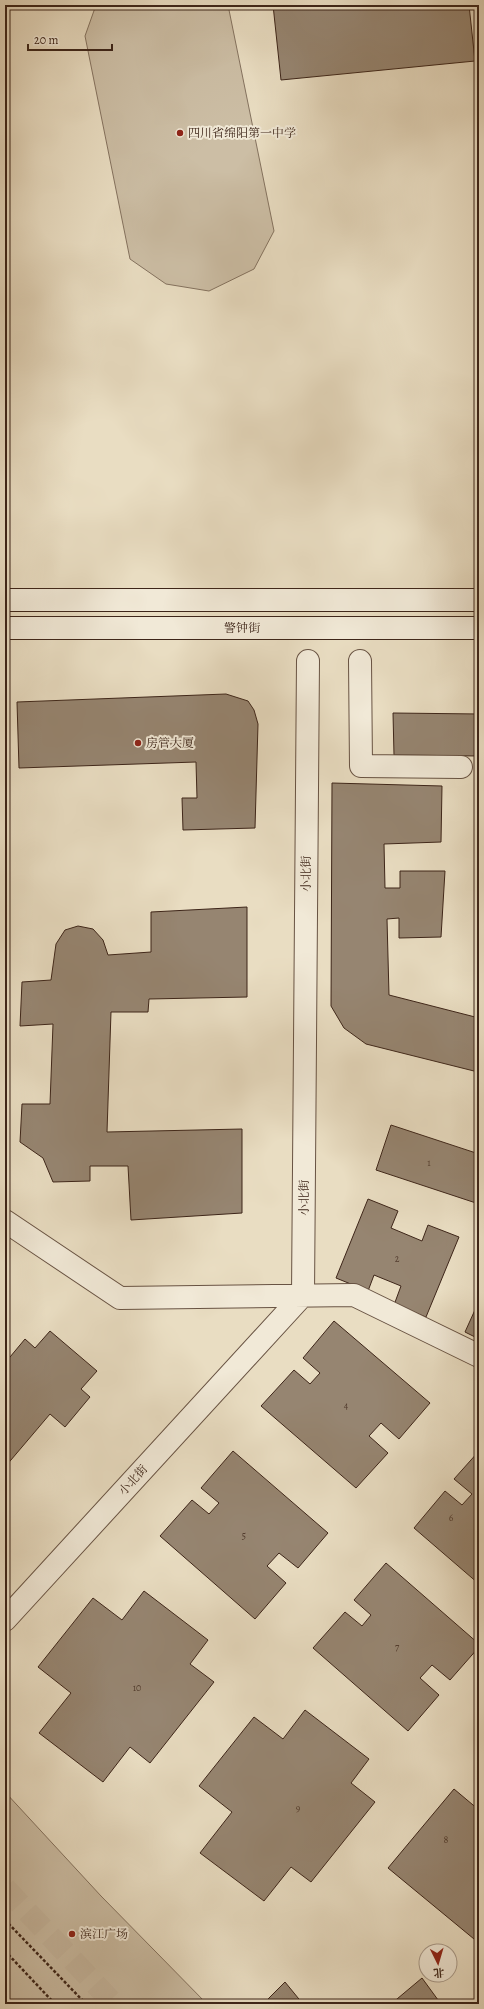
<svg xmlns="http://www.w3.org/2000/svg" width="484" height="2009" viewBox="0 0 484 2009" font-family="Alegreya,'Noto Serif SC',serif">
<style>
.green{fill:#ccbea5;stroke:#84725f}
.building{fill:#968571;stroke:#3d2519}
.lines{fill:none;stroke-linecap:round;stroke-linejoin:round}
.secondary-tunnel{stroke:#c7b8a0;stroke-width:22;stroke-dasharray:22 11;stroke-linecap:butt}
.street-casing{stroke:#685343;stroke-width:24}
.secondary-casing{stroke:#3d2519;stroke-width:24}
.path{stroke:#3d2519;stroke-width:2.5;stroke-dasharray:3 2;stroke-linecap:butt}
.street{stroke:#f1e9d7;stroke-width:22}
.secondary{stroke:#f1e9d7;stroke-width:22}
.poi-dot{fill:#8f2418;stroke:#f1e9d7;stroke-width:1.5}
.labels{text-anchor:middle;stroke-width:4;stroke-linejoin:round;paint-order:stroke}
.number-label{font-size:10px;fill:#533d2f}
.poi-label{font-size:12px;fill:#3d2519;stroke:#f1e9d7;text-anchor:start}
.street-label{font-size:12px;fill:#3d2519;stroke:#f1e9d7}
</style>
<rect width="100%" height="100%" fill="#e9ddc2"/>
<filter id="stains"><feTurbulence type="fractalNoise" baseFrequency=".005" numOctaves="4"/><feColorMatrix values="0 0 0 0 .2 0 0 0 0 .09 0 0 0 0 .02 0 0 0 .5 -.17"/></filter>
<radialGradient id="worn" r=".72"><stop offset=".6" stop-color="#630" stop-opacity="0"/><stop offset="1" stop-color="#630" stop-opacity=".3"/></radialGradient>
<!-- green -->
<path class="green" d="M96,5H226L229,10L274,231L254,269L209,291L166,284L130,259L85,36Z
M5,1792L101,1896L207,2004H5Z"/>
<!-- building -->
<path class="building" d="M273,5H469L475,61L281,80Z
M226,694L248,701L254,710L258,724L255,828L183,830L182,798H197L196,762L19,768L17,702Z
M393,713L479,714V756L394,755Z
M332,783L442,786L441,842L384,844L385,888H400V871H445L441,937L399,938V918L387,919L389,995L479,1018L478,1072L366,1044L344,1028L331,1006Z
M247,907V997L149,999L148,1012H111L107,1132L242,1129V1213L131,1220L128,1166H90V1181L53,1182L43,1158L20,1142L22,1104H50L53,1024L20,1026L22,982L51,980L56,944L65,930L78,926L93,929L103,940L108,955L151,952V912Z
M391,1125L479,1154V1204L376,1170Z
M368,1199L398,1211L391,1228L422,1241L428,1225L459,1237L426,1317L394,1305L401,1286L374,1275L368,1291L336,1278Z
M479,1301V1339L465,1332Z
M334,1321L430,1403L399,1439L381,1423L369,1436L388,1453L356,1488L261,1406L294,1370L310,1384L320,1373L303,1358Z
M50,1331L97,1371L81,1389L90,1397L65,1427L50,1414L5,1467V1387L6,1385L5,1363L25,1339L35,1348Z
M233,1451L328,1533L298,1568L279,1553L267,1566L286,1583L255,1619L160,1536L192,1500L209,1514L219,1503L201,1488Z
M479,1451V1584L414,1528L445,1491L462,1505L472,1494L454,1479Z
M386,1563L479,1644V1647L450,1680L432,1665L420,1678L439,1695L408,1731L313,1648L345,1612L362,1626L371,1615L354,1600Z
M144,1591L208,1640L190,1664L214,1682L150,1763L130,1747L103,1782L39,1733L71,1693L38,1667L93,1598L122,1620Z
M305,1710L369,1759L351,1783L375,1802L311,1882L291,1867L264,1901L200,1853L232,1812L199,1786L254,1717L283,1739Z
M454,1789L479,1810V1933L474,1939L388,1868Z
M422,1978L441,2004H391Z
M285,1982L303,2004H263Z"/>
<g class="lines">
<!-- secondary-tunnel -->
<path class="secondary-tunnel" d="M5,1888L114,2004"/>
<defs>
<path id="street" d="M360,661L361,766L461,767
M5,1221L120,1298L354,1295L479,1356
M5,1620L303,1295L308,661"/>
<path id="secondary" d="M5,600H479
M5,628H479"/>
</defs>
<!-- street casing -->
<use href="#street" class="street-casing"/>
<!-- secondary casing -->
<use href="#secondary" class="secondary-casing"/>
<!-- path -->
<path class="path" d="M5,1920L86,2004
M5,1951L55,2004"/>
<!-- street -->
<use href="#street" class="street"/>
<!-- secondary -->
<use href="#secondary" class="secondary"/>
</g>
<!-- markers -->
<g class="poi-dot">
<circle cx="180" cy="133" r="4"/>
<circle cx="138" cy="743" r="4"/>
<circle cx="72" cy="1934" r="4"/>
</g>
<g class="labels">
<!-- number labels -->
<g class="number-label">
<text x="429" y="1166">1</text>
<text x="397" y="1262">2</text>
<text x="346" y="1409">4</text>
<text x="451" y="1521">6</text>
<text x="244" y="1539">5</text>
<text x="397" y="1650">7</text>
<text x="137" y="1691">10</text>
<text x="298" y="1811">9</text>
<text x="446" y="1843">8</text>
</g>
<!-- poi labels -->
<g class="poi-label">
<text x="188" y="137">四川省绵阳第一中学</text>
<text x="146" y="747">房管大厦</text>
<text x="80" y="1938">滨江广场</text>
</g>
<!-- street labels -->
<g class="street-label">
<text x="242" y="632">警钟街</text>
<text transform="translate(306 874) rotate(-90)" y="4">小北街</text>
<text transform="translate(304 1198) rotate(-90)" y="4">小北街</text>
<text transform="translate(133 1480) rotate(-48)" y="4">小北街</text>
</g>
</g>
<!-- margin -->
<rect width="484" height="2009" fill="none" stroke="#e9ddc2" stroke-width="20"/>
<rect x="6" y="6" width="472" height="1997" fill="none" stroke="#3d2519" stroke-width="2"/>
<rect x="10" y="10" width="464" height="1989" fill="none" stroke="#3d2519"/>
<!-- north arrow -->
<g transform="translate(438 1963) rotate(175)"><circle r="19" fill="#f1e9d7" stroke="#a99b8b"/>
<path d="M0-3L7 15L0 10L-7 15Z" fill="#8f2418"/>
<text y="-6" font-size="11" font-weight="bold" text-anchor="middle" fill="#3d2519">北</text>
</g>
<!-- scale -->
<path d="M28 44v6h84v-6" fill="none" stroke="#3d2519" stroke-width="2"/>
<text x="34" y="44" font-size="12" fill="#3d2519" stroke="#f1e9d7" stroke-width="3" paint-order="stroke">20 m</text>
<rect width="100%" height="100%" filter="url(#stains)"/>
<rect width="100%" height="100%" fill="url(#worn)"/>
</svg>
